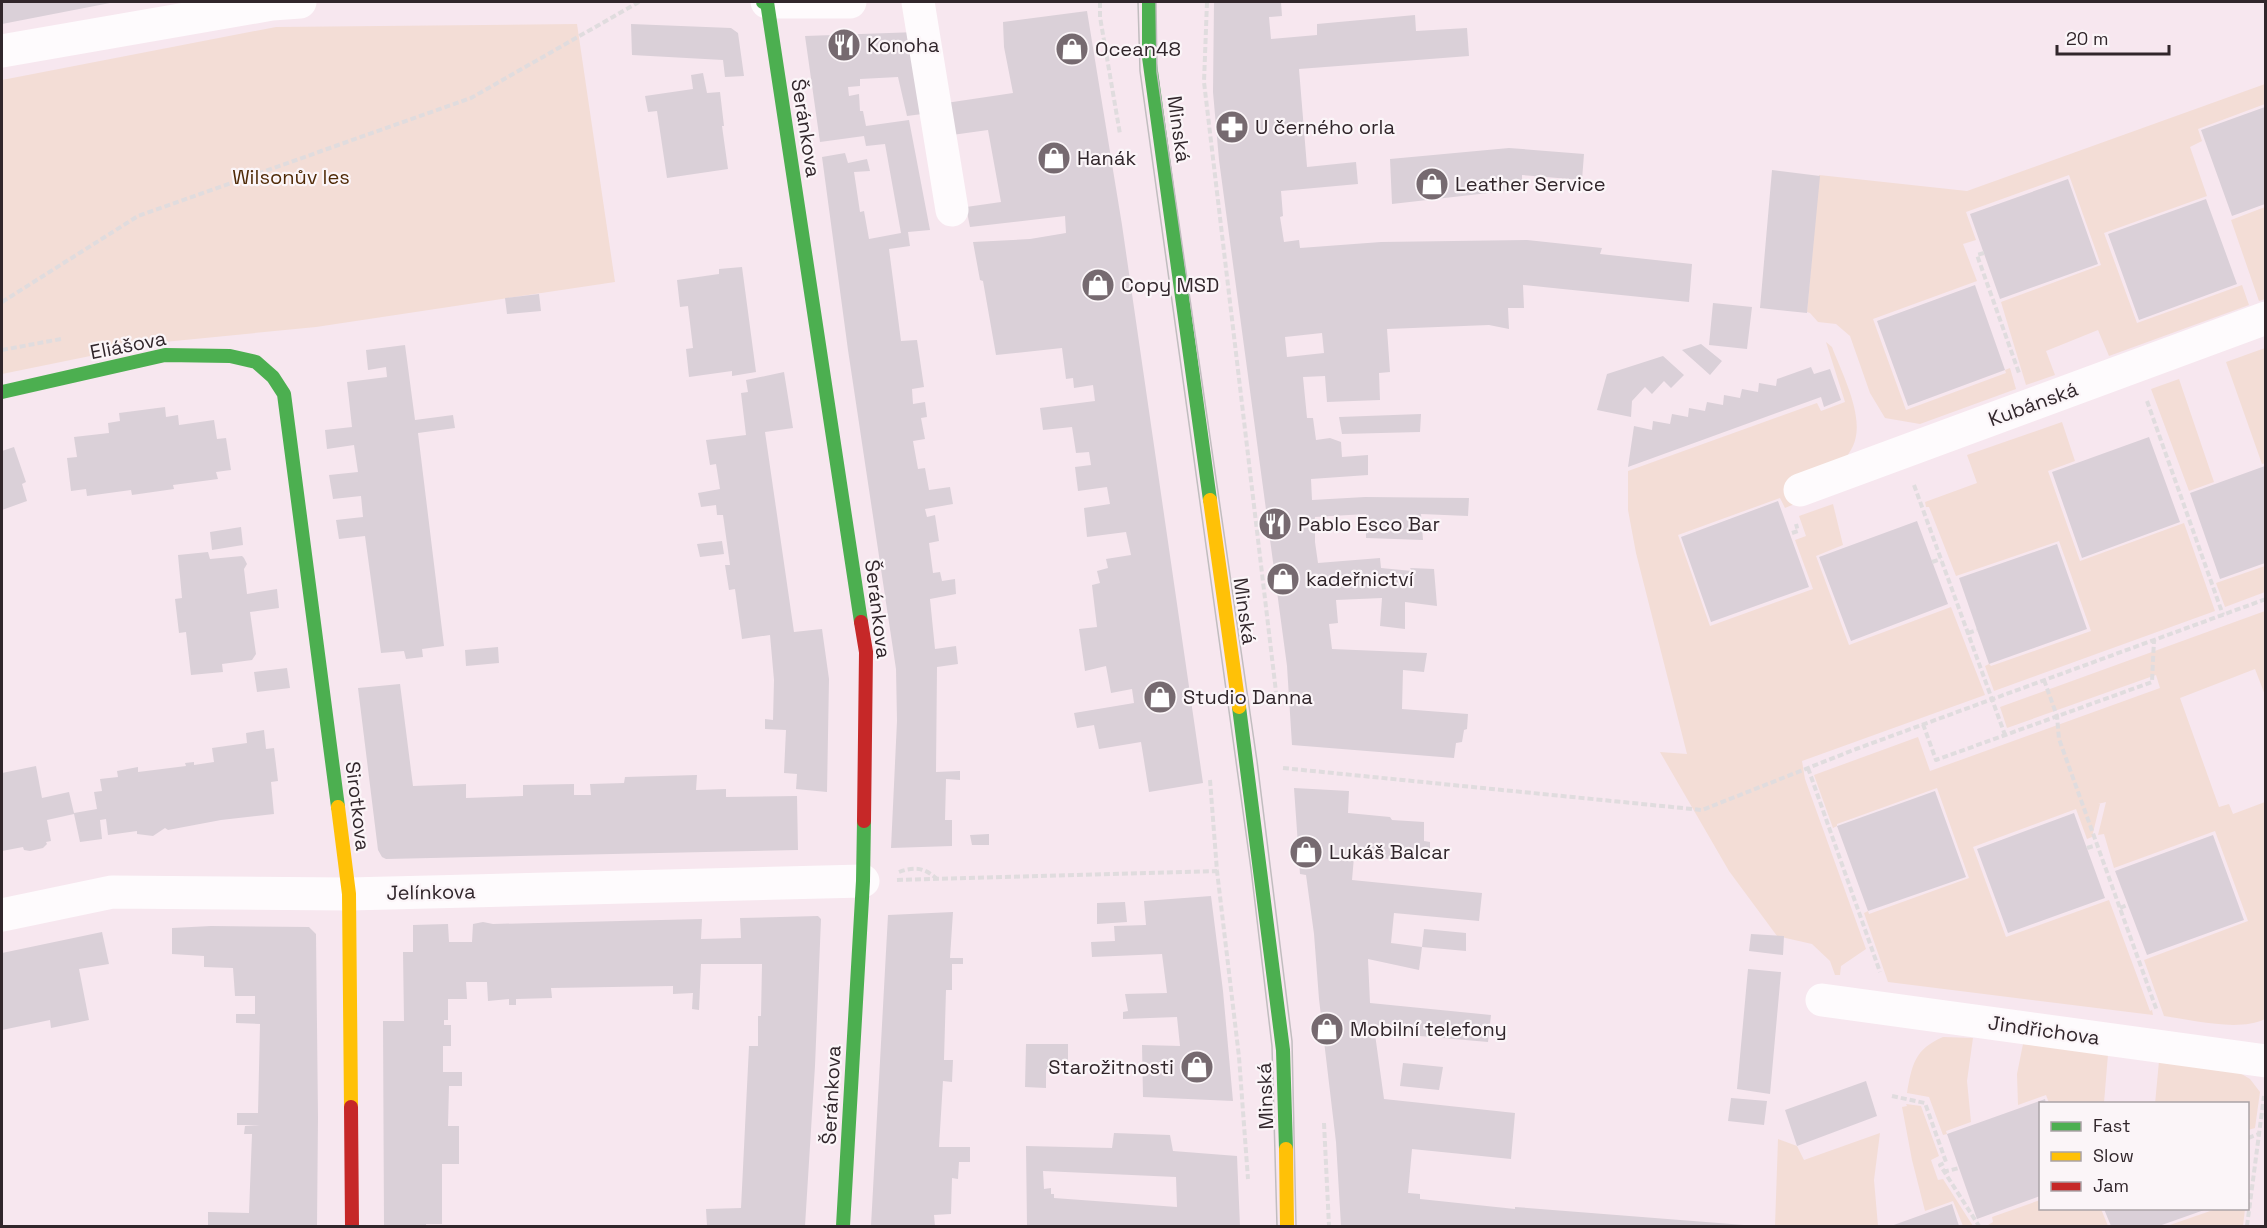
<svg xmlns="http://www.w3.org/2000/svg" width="2267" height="1228" viewBox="0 0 2267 1228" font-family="'Space Grotesk',sans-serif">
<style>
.green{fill:#f3ddd6}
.building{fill:#dad0d8;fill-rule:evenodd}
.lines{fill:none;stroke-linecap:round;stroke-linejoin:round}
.path{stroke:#e0dcde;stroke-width:4;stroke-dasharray:6 3;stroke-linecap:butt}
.street{stroke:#fefbfd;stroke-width:33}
.fast{stroke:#4caf50;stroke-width:14}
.slow{stroke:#ffc107;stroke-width:14}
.jam{stroke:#c62828;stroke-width:14}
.tram{stroke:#c1bdbf;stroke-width:1.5}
.labels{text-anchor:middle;stroke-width:4.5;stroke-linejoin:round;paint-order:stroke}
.poi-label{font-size:20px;fill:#31262b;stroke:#fbf5f8;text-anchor:start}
.street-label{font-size:20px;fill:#31262b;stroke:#fbf5f8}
.park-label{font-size:20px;fill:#4f2a07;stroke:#fbf5f8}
</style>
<rect width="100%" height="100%" fill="#f7e7ef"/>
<!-- green -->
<path class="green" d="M577,24L615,282L316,327L154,343L2,374V80L276,27Z
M2265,84V104L2198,129L2202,141L2190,147L2207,196L2104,233L2137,323L2242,285L2249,305L2109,356L2098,330L2046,351L2055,375L2026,385L2001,302L2101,265L2069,175L1966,212L1976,240L1963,244L1977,281L1873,319L1906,410L2006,373L2005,370L2010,368L2016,389L1920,424L1885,418L1870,393L1850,336L1836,324L1818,322L1810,313L1807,312L1819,175L1967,191Z
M2265,207V299L2259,301L2231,220Z
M1826,342L1832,347C1842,374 1866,418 1853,446C1848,457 1838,466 1830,475C1813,492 1809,499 1785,508L1780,498L1678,535L1710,626L1813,589L1795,540L1806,536L1799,516L1833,504L1843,545L1816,556L1849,645L1951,607L1985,695L1802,761L1805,779L1866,949L1841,966L1840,975H1835L1830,961L1812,944L1777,936L1729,871L1660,752L1687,754L1636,553L1628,510V471L1817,403L1821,411L1845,402Z
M2265,348L2266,463L2262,464L2226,362Z
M2179,379L2214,482L2189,491L2151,389Z
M2062,422L2075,461L2048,471L2080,561L2184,523L2215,611L1994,691L1985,666L1989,664L1991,666L2091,631L2059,541L1956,576L1929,507H1926L1925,502L1977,483L1967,455Z
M2265,566V592L2225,607L2216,583Z
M2265,611V695L2255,669L2180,698L2219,807L2229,804L2233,814L2265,802V1019C2239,1032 2193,1020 2164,1016L2144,960L2248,921L2215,831L2114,868L2104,834L2098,835L2106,802L2098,804H2100L2092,837L2087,839L2076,809L1973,847L2006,937L2109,900L2150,1011L2152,1010L2153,1015L1888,982L1864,913L1868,911L1869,914L1969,878L1937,788L1837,824V826L1833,828L1814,775L1918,737L1930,771L2160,688L2156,675L2007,728L2000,707Z
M1943,1037L1973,1038L1967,1081L1971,1122L1946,1131L1947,1134L1943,1135L1929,1097L1907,1093C1912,1064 1915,1049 1943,1037Z
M2023,1044L2108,1054L2104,1103H2049L2046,1095L2018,1105L2017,1074Z
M2159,1061L2240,1073L2250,1079L2260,1092L2255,1128L2248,1130V1104H2155Z
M1906,1104L1921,1106L1939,1156L1931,1160L1938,1180L1943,1179L1973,1226H1963L1953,1201L1925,1211L1912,1160L1902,1107L1907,1106Z
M1880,1133L1874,1180L1878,1226H1775L1778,1139L1797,1146L1804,1160Z
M2040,1200V1208L2101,1209L2108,1226H1988V1225L1993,1222L1992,1217Z
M2216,1209H2245L2243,1226H2167Z"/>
<!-- building -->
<path class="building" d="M2,2H110V3L2,24Z
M1214,2H1281L1282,16L1269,17L1271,39L1317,35V24L1415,15L1416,31L1467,28L1469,56L1299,69L1307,167L1356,162L1358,184L1281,191L1283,216L1280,217L1284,242L1299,240L1300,248L1381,242L1527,240L1602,248L1600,254L1692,264L1689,302L1523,285L1524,308H1508L1509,329L1489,325L1387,329L1390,372L1379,373L1380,400L1327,402L1325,376L1303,377L1307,418H1313L1316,440L1330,438L1341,442L1342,457L1368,455V475L1311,479L1312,500L1365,497L1469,498L1468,516L1421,514L1423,540L1366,538V514L1315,517V542L1318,563L1380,558L1381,568L1412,571L1410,568L1434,569L1437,606L1405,602V629L1380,626L1382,598L1336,600L1338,623L1329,624L1332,649L1427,653L1424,672L1403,670L1402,709L1468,714L1467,729L1464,730L1462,742L1456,743L1454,758L1292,745L1287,666L1219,160L1213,92ZM1322,333L1324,353L1287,357L1285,337Z
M1087,11L1122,225L1203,783L1149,792L1141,742L1099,749L1094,725L1077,728L1074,713L1134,703L1132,689L1111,693L1106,666L1085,671L1079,629L1097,627L1092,585L1100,583L1097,571L1108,568L1106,559L1131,555L1126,532L1087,537L1084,508L1110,504L1107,487L1078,491L1075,467L1091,465L1089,452L1076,453L1072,427L1043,430L1040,408L1095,401L1093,385L1074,388L1073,378L1066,379L1062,348L996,355L983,281L980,280L973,242L1030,239L1066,233L1065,216L970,227L966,207L1001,202L988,130L952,135L946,103L1013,93L1004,47L1003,22Z
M631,24L731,28L738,33L744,76L725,77L723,60L632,55Z
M917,32L930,113L907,116L898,77L860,79V86L848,87L849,96L859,94L860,111H863L866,126L909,120L930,230L908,232L910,246L889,249L901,341L917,340L924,387L912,389L913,404L925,402L927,417L921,418L925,439L913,441L918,469L925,468L929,490L950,487L953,504L925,509L927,517L935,515L939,541L929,543L933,573L940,572L942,581L955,579L956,594L930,599L935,649L956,646L958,664L937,667L936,772L960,771V780L946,779L945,820H952V846L891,848L897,721L896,669L848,350L822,157L845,153L848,163L867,159L870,171L854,172L860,212L864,211L869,239L901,233L885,144L866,146L864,136L820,142L805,36Z
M703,73L707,93L720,92L724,126H722L728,169L667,178L657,111L648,112L645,96L693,89L691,75Z
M2265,107V204L2232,216L2201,130Z
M1509,148L1584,154L1582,180L1522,175V181L1506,183V191L1392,204L1390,159Z
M1772,170L1820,176L1807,313L1760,308Z
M2068,179L2098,264L2000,299L1970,214Z
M2206,199L2237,284L2139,320L2108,234Z
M742,267L756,372L732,376V371L689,377L686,349L693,348L688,306L680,307L677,280L719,274V269Z
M1975,285L2005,370L1908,406L1877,321Z
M539,294L541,311L507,314L505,298Z
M1713,303L1752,307L1747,349L1709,345Z
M1701,344L1722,361L1710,375L1682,350Z
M405,345L415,420L453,415L455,428L418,433L444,646L422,649L423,657L406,659L404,651L381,653L365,536L339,539L336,520L363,517L361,496L333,499L329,475L358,472L354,445L327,449L325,430L352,427L347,382L387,377L386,367L368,370L366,350Z
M1663,356L1684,375L1671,388L1664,381L1652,394L1645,387L1632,401L1631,417L1597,410L1607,374Z
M1811,367L1814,374L1830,369L1841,400L1824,407L1821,397L1628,467L1634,426L1652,430L1653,421L1670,424L1672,414L1688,417L1689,408L1705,411L1707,402L1723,405L1724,395L1740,398L1742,389L1758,392L1759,383L1776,386L1777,379Z
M784,372L793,428L765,432L794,632L822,629L829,679L827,792L796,789L797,774L784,773L786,730L765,729V719L773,720L774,680L770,635L742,639L735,589L729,590L725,565H730L723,515H717L716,505L701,507L698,493L720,489L716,464L710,465L706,440L746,435L741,393L748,392L746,380Z
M165,407L166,417L178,415L179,425L214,420L217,439L226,438L231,470L216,472L218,479L173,485L174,489L132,495L131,490L87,496L86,489L71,491L67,458L77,457L74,437L109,433L108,423L120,421L119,413Z
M1421,414L1420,432L1342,434L1339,417Z
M2149,437L2180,522L2082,558L2052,472Z
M14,447L26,482L22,484L27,501L2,510V451Z
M2265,466V563L2220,579L2190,493Z
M1778,501L1809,587L1711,622L1681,537Z
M1917,521L1948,604L1851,641L1819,557Z
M241,527L243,545L212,550L210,532Z
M722,541L724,554L700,557L697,544Z
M2057,544L2087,629L1989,664L1959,578Z
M208,552L210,559L242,556L244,558L247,564L244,569L247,594L277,589L279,608L250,612L256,654L252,660L222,664L223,672L191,675L186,632L179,633L175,599L182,598L178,555Z
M498,647L499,663L466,666L465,650Z
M287,668L290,688L257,692L254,672Z
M400,684L413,786L466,784V798L523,796V785L574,784V795H591L590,784L624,783L625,777L697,775L696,790L726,789V797L797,796L798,850L386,859L382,857L378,850L358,688Z
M264,730L266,749L274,748L278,781L271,782L274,814L221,820L168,830L165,828L153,836L137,834V831L108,835L106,819L100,820L102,839L80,842L74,814L47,820L51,841L46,842L47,844L43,848L30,851L24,850L23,847L2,851V773L36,766L42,798L69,792L74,813L97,809L94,792L102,791L100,779L118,777L117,771L138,767V772L186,766L185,763L194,762V765L214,762L212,748L247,743L246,733Z
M1294,788L1349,791L1348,813L1390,817L1392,820L1424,822V841L1430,842V859L1391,857V859L1354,857L1352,880L1482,893L1479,921L1394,913L1391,943L1422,947L1424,929L1466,933V951L1422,947L1419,970L1368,959L1370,1003L1491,1015L1488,1042L1409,1035V1030L1374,1027L1384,1099L1515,1113L1511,1159L1412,1149L1408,1193L1420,1194V1199L1515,1209V1207L1744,1225V1226H1341L1336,1142L1319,999L1314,934L1306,875L1300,874Z
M1935,791L1966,877L1868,911L1837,826Z
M2074,813L2105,898L2008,933L1977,849Z
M989,834V845H972L970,835Z
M2213,835L2244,920L2147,955L2115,871Z
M1211,896L1223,991L1233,1101L1143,1097L1142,1045L1180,1046L1177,1017L1123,1019V1012L1128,1011L1125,994L1167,993L1162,954L1092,957L1091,942L1115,941L1114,926L1146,925L1144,901Z
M1125,902L1127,922L1097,924V903Z
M953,912L950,958H963V964H952V990H946L944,1060H953L952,1082L943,1081L939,1147H970V1162H959L958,1179L952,1178L951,1214L934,1215L935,1226H871L888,915Z
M818,916L821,919L815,1066L805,1226H707L706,1209L741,1208L749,1046H758V1016H761L762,964H701L699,1010L692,1009L693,993L673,994V986L551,988L552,998L516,999V1005H509V999L488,1001L487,982H466L467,999H448V1020H444V1025H451V1046H443V1072H462V1086H449L448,1126H459V1164H442V1224H426V1226H384L383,1021H404L403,952H413V925L448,924L449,942H472L473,924L483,922L493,924L702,919L701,939L741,938L740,918Z
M211,926L309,927L316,934L318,1117L317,1226H208V1212L249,1213L252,1134H244L245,1126L260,1125H237V1113H258L260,1024L236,1023V1014H255V996H235L233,968L204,967V956L172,954V928Z
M102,932L109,964L79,969L89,1020L51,1028L50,1020L2,1030V953Z
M1751,934L1784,936L1783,955L1749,951Z
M1748,969L1781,972L1770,1094L1737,1089Z
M1026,1044H1068V1069H1046V1088L1025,1087Z
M1403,1063L1443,1067L1439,1090L1400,1086Z
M1866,1081L1877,1116L1797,1146L1785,1110Z
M1731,1098L1767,1101L1764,1125L1728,1121Z
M2045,1099L2046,1104H2040V1196L1977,1219L1947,1134Z
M1114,1133L1170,1135L1173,1151L1237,1156L1240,1226H1027L1026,1146L1112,1148ZM1043,1171L1176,1177L1177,1207L1054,1198V1194H1051V1188L1044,1189Z
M1952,1204L1959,1226H1891Z
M2104,1209H2207L2159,1226H2111Z"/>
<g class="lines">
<!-- path -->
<path class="path" d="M1100,2V17L1120,134
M1207,2L1204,82L1276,692
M1984,253L1977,255L2019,373
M2,302L138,216L471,98L639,2
M2,350L61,339
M2147,401L2223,615
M1914,485L2005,735
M1792,533L1798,531L1796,524
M1932,562L1941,559
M1968,633L1977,630
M2044,680L2057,716L2059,739L2157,1011
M1923,724L1936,760L2152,682L2154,640
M1283,768L1702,810L1856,749L2266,599
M1808,768L1880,972
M1210,780L1217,871L1239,1057L1248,1179
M2087,848L2097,845
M899,872C915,866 925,868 937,879
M897,880L1217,871
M2120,908L2127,905
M1892,1096L1925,1103L1946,1162L1940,1165L1979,1226
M1324,1123L1329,1226
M2248,1138L2259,1134
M1943,1172L1959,1168
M2247,1226L2264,1096"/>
<!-- street -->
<path class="street" d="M767,2H850
M918,2L952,210
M2,51L272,4L300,2
M1800,490L2266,318
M2,915L112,892L349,894L863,881
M1822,1000L2266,1061"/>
<!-- fast -->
<path class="fast" d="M763,2H767L861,622
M1149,2V57L1210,500
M2,392L165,355L230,356L256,362L273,377L284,394L338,807
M1239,707L1283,1050L1286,1149
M843,1226L863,881L864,821"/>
<!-- slow -->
<path class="slow" d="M1210,500L1239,707
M338,807L349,894L351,1107
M1286,1149L1287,1226"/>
<!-- jam -->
<path class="jam" d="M861,622L866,652L864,821
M351,1107L352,1226"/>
<!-- tram -->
<path class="tram" d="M1138,2L1140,71L1251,869L1272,1046L1277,1226
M1156,2L1157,72L1257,761L1292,1041L1296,1226"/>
</g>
<!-- icons -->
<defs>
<symbol id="restaurant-disc" viewBox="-11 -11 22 22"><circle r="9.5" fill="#766a70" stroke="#fbf5f8"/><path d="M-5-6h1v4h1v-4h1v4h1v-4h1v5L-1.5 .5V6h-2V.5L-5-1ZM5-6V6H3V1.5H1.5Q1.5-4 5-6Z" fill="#fff"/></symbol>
<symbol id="shop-disc" viewBox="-11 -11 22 22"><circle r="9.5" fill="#766a70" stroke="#fbf5f8"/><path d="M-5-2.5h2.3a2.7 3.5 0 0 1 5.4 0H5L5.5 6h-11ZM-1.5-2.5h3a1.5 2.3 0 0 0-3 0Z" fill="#fff"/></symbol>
<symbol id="pharmacy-disc" viewBox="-11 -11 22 22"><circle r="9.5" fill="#766a70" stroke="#fbf5f8"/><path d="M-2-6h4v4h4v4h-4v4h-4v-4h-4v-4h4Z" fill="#fff"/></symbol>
</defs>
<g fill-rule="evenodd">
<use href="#restaurant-disc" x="825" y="26" width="38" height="38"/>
<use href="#shop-disc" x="1053" y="30" width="38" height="38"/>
<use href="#pharmacy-disc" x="1213" y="108" width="38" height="38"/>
<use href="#shop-disc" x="1035" y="139" width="38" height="38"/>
<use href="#shop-disc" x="1413" y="165" width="38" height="38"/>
<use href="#shop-disc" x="1079" y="266" width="38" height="38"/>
<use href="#restaurant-disc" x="1256" y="505" width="38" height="38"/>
<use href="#shop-disc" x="1264" y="560" width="38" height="38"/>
<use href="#shop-disc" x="1141" y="678" width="38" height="38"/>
<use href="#shop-disc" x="1287" y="833" width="38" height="38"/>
<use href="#shop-disc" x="1308" y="1010" width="38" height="38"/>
<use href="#shop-disc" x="1178" y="1048" width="38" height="38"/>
</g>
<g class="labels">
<!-- poi labels -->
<g class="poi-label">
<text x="867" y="52">Konoha</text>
<text x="1095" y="56">Ocean48</text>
<text x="1255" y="134">U černého orla</text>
<text x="1077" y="165">Hanák</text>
<text x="1455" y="191">Leather Service</text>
<text x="1121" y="292">Copy MSD</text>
<text x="1298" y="531">Pablo Esco Bar</text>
<text x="1306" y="586">kadeřnictví</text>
<text x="1183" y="704">Studio Danna</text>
<text x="1329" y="859">Lukáš Balcar</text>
<text x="1350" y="1036">Mobilní telefony</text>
<text x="1174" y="1074" text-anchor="end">Starožitnosti</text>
</g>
<!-- street labels -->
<g class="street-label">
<text transform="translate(806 128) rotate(81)" y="7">Šeránkova</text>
<text transform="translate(1179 129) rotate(82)" y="7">Minská</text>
<text transform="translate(128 345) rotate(-11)" y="7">Eliášova</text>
<text transform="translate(2033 404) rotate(-20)" y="7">Kubánská</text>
<text transform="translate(878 609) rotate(83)" y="7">Šeránkova</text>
<text transform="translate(1245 611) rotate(82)" y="7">Minská</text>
<text transform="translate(358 806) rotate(83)" y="7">Sirotkova</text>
<text transform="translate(431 892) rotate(-1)" y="7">Jelínkova</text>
<text transform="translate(2044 1030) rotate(8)" y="7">Jindřichova</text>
<text transform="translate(831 1095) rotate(-87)" y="7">Šeránkova</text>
<text transform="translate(1265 1096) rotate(-92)" y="7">Minská</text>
</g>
<!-- park labels -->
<g class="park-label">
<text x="291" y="184">Wilsonův les</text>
</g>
</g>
<!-- border -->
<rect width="2267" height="1228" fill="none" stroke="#31262b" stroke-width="6"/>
<!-- legend -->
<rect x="2039" y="1102" width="210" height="108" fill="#fbf5f8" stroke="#aaa2a6" stroke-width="1.5"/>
<rect x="2051" y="1122" width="30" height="9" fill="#4caf50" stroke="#aaa2a6" stroke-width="1.5"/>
<text x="2093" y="1132" font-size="18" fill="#31262b">Fast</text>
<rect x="2051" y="1152" width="30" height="9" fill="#ffc107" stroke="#aaa2a6" stroke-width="1.5"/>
<text x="2093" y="1162" font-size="18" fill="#31262b">Slow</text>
<rect x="2051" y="1182" width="30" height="9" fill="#c62828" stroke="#aaa2a6" stroke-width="1.5"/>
<text x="2093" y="1192" font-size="18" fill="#31262b">Jam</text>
<!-- scale -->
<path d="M2057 45v9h112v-9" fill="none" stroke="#31262b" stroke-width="3"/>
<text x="2066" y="45" font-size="18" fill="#31262b" stroke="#fbf5f8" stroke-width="4.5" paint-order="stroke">20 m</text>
</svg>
